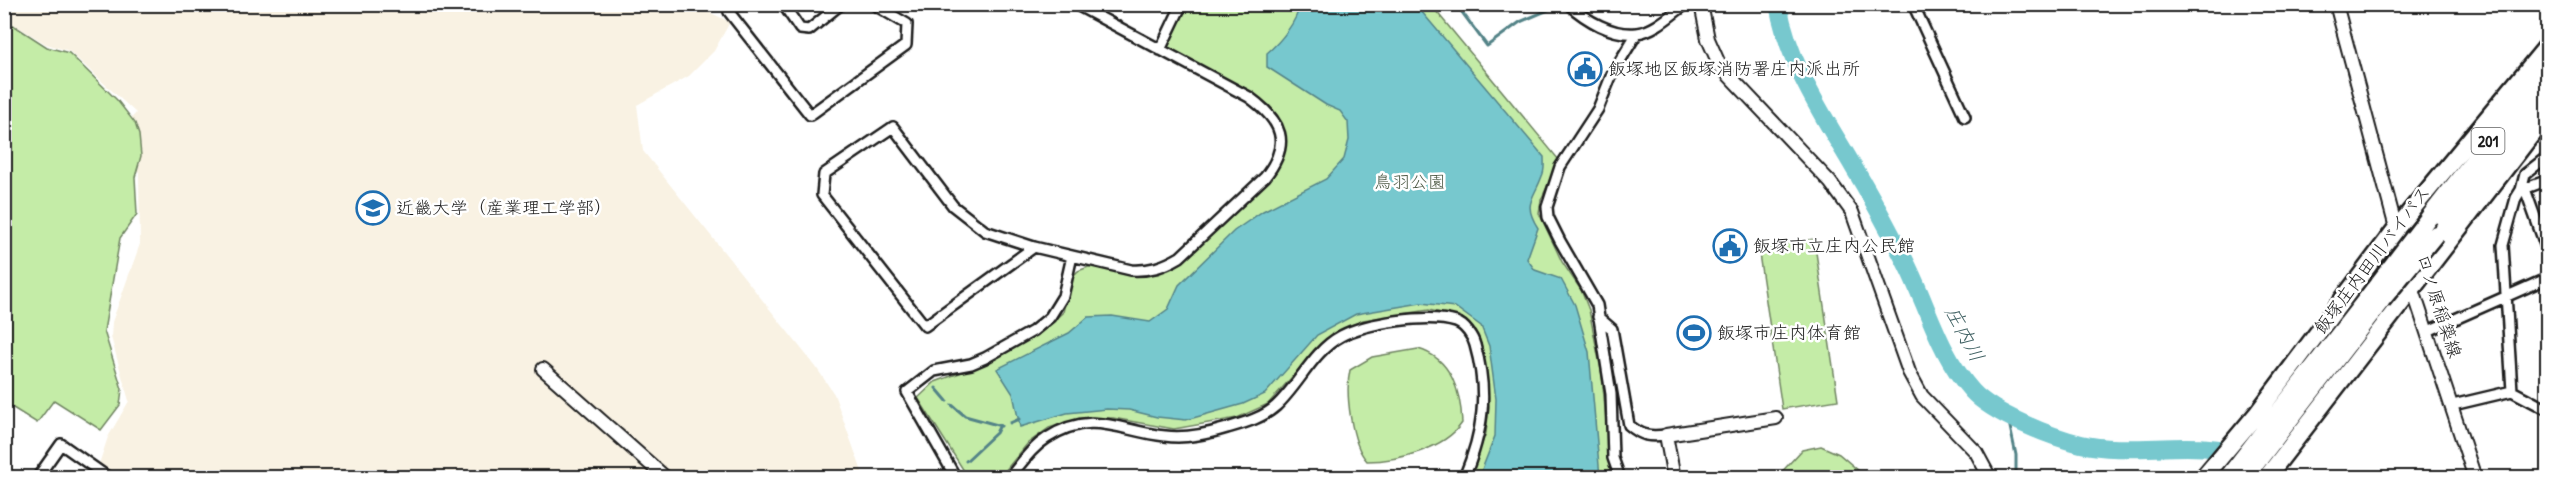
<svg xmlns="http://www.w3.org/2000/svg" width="2552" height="482" viewBox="0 0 2552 482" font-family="'Patrick Hand','Klee One',sans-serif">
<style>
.built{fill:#f9f2e3}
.green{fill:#c4eca7;stroke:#708462;stroke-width:1.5}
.water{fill:#77c8ce;stroke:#538387;stroke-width:1.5}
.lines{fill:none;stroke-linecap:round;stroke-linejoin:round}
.stream{stroke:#538387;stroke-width:3}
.river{stroke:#77c8ce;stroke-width:18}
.street-casing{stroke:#1c1c1c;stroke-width:14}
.secondary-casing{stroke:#1c1c1c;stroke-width:16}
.highway-casing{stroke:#1c1c1c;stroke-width:21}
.street{stroke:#fff;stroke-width:9}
.secondary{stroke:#fff;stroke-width:12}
.highway{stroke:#fff;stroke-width:16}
.highway-bridge-casing{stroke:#1c1c1c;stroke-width:21;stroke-linecap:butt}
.highway-bridge{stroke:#fff;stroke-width:16}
.labels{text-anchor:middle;stroke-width:5;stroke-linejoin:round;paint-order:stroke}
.shield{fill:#fff;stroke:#606060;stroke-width:1.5}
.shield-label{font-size:16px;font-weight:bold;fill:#1c1c1c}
.poi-label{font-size:18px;fill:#1c1c1c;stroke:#fff;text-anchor:start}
.park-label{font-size:18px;fill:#4e5a46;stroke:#fff}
.street-label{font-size:18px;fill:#1c1c1c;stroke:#fff}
.water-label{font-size:20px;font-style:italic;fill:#406163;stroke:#fff}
</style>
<rect width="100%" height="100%" fill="#fff"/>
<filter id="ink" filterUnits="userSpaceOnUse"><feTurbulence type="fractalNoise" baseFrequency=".0167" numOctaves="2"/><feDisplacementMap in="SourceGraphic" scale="12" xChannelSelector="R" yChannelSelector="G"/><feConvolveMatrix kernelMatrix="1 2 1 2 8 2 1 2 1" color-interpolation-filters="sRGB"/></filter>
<g filter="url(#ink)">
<!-- built -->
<path class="built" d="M692,4L730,22L714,51L689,76L637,105L643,151L816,367L834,394L864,477H118L99,464L108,437L129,401L111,337L112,322L140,244L139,172L110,142L136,113L69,51L46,44L5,19L4,5Z"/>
<!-- green -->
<path class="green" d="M1185,5H1431L1559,160L1541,200L1539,213L1562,262L1581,290L1589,310L1602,375L1611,477H1469L1486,433L1489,407L1480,348L1475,331L1462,318L1429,310L1363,320L1336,333L1307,360L1268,404L1237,418L1174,429L1113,418H1081L1049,428L1028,443L1000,477H970L964,471L918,398L935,382L984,364L1038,335L1063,312L1072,277L1078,271L1091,266L1120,272L1174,264L1278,164C1288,142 1286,124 1269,105L1168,50V40Z
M10,23L47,47L69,53L117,100L135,123L139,135L141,156L135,177L137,214L120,238L104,331L122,389L120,405L101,430L54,400L37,423L5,403L4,27Z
M1814,239L1838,400L1782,409L1758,247Z
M1418,349C1451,358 1461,392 1462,423C1444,449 1398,461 1367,461C1351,444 1345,392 1350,370L1372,357Z
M1821,446L1839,454L1866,477H1777L1802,450Z"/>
<!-- water -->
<path class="water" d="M1300,4L1416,5L1544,157C1544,163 1545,171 1542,176C1534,199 1522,203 1538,228L1527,259L1535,270L1561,279L1575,305L1589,352L1600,477H1479L1495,436L1496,399L1489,346L1481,326L1455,307L1421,303L1356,314L1317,335L1265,394L1243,404L1186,420L1157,417L1129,410L1107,409L1067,413L1020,427L1013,394L997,369L1069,333L1088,317L1112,316L1150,322L1168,309L1179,285L1234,231L1263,211L1326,179L1344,159L1349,140L1348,122L1340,111L1326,105L1267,67V53C1280,42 1297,22 1300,4Z"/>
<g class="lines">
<!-- stream -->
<path class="stream" d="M1456,4L1487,46L1520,22L1562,4
M936,388L947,401
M952,405L965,416L1001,426
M2007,413L2016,455V478
M1010,423L1019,419
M966,461L996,433L999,427"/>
<!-- river -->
<path class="river" d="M1778,4C1789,66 1823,115 1854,168C1872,197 1888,228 1904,259C1927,303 1938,353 1972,391C1993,414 2051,437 2081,444C2133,456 2198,437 2248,456C2259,461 2268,470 2277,478"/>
<defs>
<path id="street" d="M737,4L729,12L810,115L906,45L907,24L873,4
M783,4L800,29L809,30L841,4
M1568,4C1586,20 1612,36 1637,33C1655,31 1672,14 1686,4
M1913,4L1965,117
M1160,50L1182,4
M893,127L953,206L985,231L1034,247L925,326L822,195L824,174Z
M2548,156L2525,174L2521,190L2516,198L2503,245L2512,391L2548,410
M2525,189L2548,253
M2521,190L2548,180
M1034,247L1131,270C1150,271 1163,267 1180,257L1265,177C1292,143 1282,121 1249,97L1075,4
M1598,317L1612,329L1629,425C1642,436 1649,437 1666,435
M2428,331L2548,278
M2453,405L2512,391
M37,478L61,444L109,478
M956,478L907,392L934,371L971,364L985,358L1033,331L1050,317L1063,296L1072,256
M1009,478C1021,464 1031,448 1047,438C1093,409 1119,431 1165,436C1186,439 1207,434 1227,428C1244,423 1263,418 1276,406C1299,385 1313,351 1341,336C1365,323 1429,313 1456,322C1465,325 1473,337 1475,345C1489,394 1483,432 1464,478
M1620,478L1613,458L1611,394L1597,305L1560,241L1548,217L1547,207L1560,167L1598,109L1612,74L1637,33"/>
<path id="secondary" d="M1701,4L1708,39L1720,66L1830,182L1852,212L1909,372L1922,396L1976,452L1990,478
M2336,4L2404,258
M2411,284L2475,478
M543,369L666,478
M1674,478L1666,435L1776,418"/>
<path id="highway" d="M2429,217L2548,65
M2436,234L2548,88
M2203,478L2256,415L2395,230L2548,45
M2227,478L2374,289
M2245,478L2382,300
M2266,478L2548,113"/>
</defs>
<!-- street casing -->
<use href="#street" class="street-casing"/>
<!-- secondary casing -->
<use href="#secondary" class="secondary-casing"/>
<!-- highway casing -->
<use href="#highway" class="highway-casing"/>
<!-- street -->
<use href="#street" class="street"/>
<!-- secondary -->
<use href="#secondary" class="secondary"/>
<!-- highway -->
<use href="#highway" class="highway"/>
<defs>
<path id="highway-bridge" d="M2374,289L2429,217
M2382,300L2436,234"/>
</defs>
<!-- highway-bridge casing -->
<use href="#highway-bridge" class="highway-bridge-casing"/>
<!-- highway-bridge -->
<use href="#highway-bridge" class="highway-bridge"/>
</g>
</g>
<!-- icons -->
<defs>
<symbol id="civic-ring" viewBox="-11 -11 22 22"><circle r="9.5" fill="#fff" stroke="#1f6fb2" stroke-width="1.5"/><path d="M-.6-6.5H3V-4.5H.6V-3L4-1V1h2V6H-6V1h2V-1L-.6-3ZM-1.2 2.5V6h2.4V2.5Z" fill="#1f6fb2"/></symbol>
<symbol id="university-ring" viewBox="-11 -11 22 22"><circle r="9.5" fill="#fff" stroke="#1f6fb2" stroke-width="1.5"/><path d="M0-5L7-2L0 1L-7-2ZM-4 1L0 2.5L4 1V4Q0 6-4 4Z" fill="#1f6fb2"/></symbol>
<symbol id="stadium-ring" viewBox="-11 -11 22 22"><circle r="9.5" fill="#fff" stroke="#1f6fb2" stroke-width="1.5"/><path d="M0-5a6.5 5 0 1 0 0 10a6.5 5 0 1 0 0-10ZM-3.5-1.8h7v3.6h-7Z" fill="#1f6fb2"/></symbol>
</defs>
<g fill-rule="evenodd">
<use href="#civic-ring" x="1566" y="50" width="38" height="38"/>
<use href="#university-ring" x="354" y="189" width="38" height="38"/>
<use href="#civic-ring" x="1711" y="227" width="38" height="38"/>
<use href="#stadium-ring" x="1675" y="314" width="38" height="38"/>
</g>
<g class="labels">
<!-- shield labels -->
<rect class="shield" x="2471.5" y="128" width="33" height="26" rx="4.5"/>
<g class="shield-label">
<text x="2488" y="147">201</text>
</g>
<!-- poi labels -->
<g class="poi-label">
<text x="1608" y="75">飯塚地区飯塚消防署庄内派出所</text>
<text x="396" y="214">近畿大学（産業理工学部）</text>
<text x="1753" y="252">飯塚市立庄内公民館</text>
<text x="1717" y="339">飯塚市庄内体育館</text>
</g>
<!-- park labels -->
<g class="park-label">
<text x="1410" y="188">鳥羽公園</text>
</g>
<!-- street labels -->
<g class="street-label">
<text transform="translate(2372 260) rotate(-53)" y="6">飯塚庄内田川バイパス</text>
<text transform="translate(2439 306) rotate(72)" y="6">口ノ原稲築線</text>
</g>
<!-- water labels -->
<g class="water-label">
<text transform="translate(1965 334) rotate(62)" y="7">庄内川</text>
</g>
</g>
<!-- margin -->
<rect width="2552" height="482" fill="none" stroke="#fff" stroke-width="24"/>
<rect x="12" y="12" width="2528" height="458" fill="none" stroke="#1c1c1c" stroke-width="2" filter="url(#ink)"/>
</svg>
